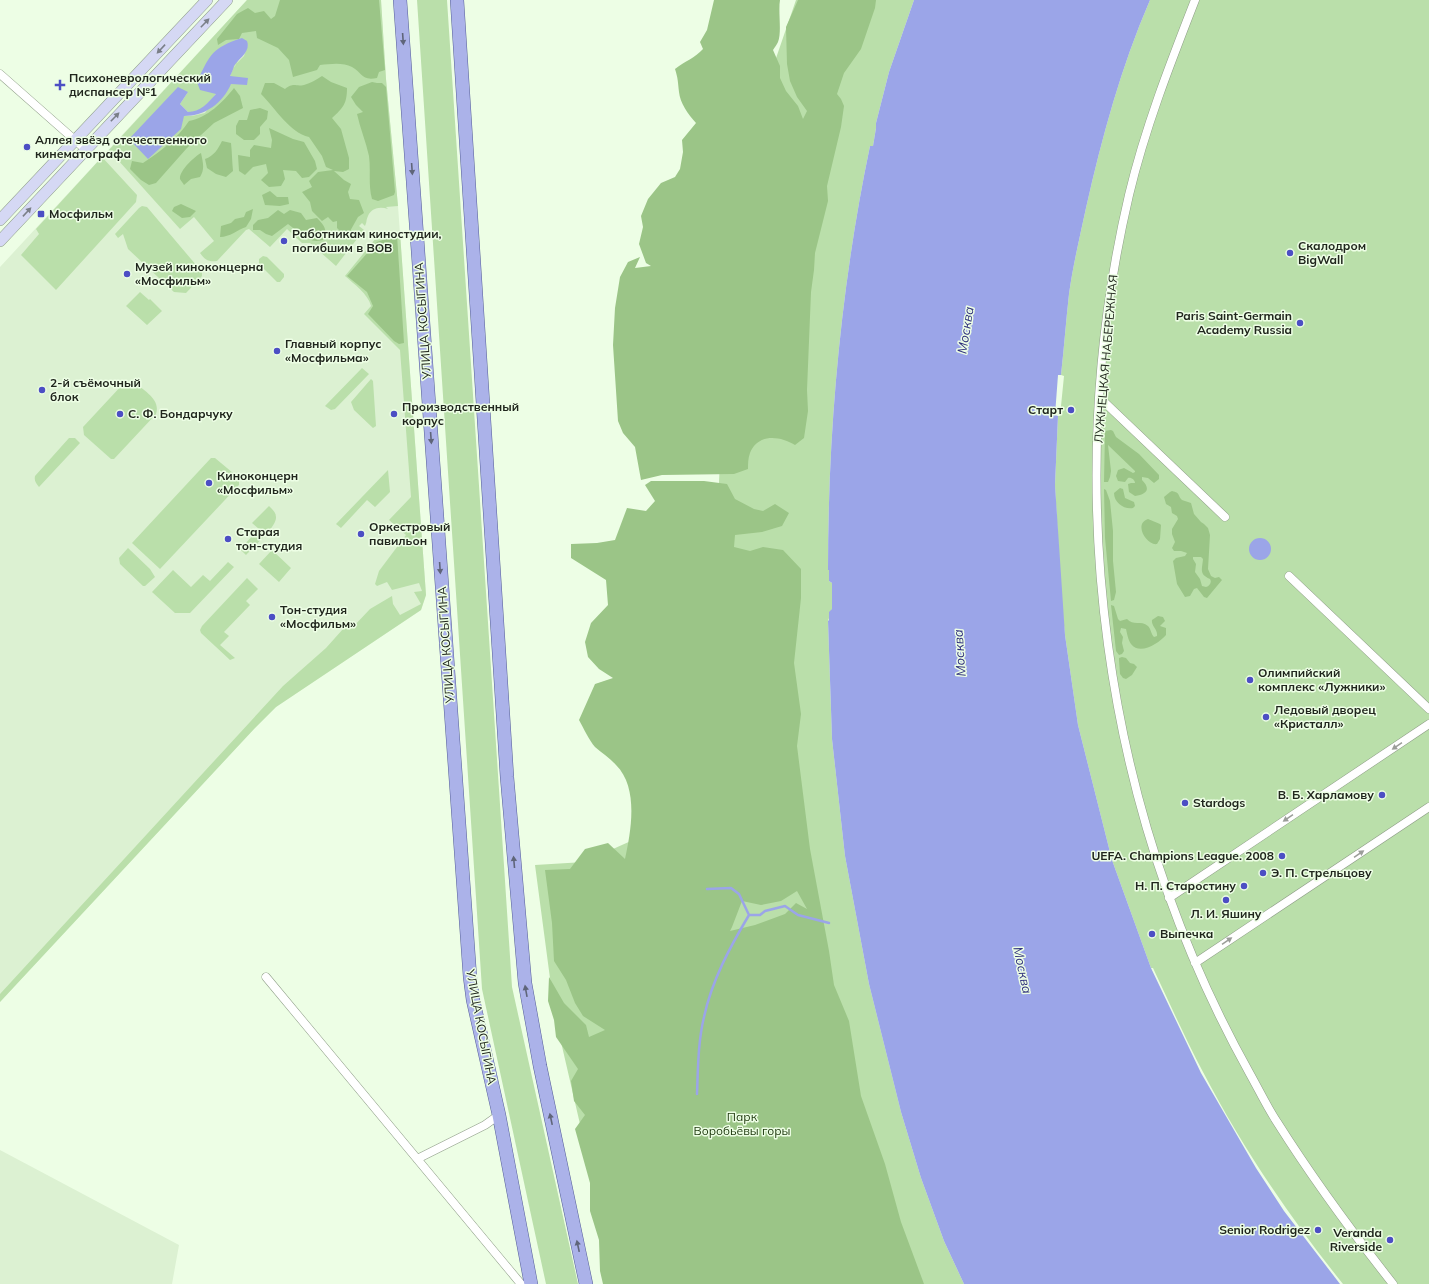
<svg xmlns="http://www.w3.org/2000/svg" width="1429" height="1284" viewBox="0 0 1429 1284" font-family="Mulish,sans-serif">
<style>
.built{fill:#dcf1d2}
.green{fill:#badfaa;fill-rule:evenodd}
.forest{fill:#9bc587;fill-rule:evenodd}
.water{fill:#9ba5e8}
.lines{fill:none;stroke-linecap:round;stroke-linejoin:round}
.stream{stroke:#9ba5e8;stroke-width:2.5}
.minor-casing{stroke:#8e9d87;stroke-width:9}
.secondary-casing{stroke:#8e9d87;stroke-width:12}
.primary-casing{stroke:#565f98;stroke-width:14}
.minor{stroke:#fff;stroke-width:8}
.secondary{stroke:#d5d8f4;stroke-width:11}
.primary{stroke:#abb2e9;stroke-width:13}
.oneway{fill:#7a7f88}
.oneway2{fill:#5f6579}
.oneway3{fill:#9b9d99}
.poi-dot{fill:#4c4ec4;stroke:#edfee5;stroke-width:1.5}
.labels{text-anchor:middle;stroke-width:3;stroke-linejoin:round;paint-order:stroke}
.poi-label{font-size:12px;font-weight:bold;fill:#20261d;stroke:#edfee5;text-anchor:start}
.street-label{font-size:12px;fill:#20261d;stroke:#edfee5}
.park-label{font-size:12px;fill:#1c370c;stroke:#edfee5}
.water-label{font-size:13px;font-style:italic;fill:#2d2e7b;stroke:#edfee5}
</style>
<rect width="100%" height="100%" fill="#edfee5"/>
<!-- built -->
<path class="built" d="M247,0H381L386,79L398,206L426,595L421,610L276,707L254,729L0,1002V267Z
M0,1150L179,1245L172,1284H0Z"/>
<!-- green -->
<path class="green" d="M247,0H381L386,79L398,206L386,207L388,209C380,206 371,208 368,216C366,220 367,222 365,226L362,223L359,226L364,230L336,266L310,243H302L287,229L270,247L249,229L246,230L217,261C208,262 205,260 200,253L214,241L194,217L180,229L109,150ZM248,44L244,56L235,65L230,76L205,113L192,116H184L129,139L188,92L180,104L188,112C191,112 195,112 198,111C216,102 237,62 248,44Z
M417,0H447L512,987L578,1284H546L482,989Z
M796,0H914L889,72L876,123V128L873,146H870C841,285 828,428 828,570H829V581L832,583V609L828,621L832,739L845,856L869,984L901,1112L921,1178L944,1241L964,1284H617L555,1016L535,865L584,862L642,836L717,529L723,389L774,64Z
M1150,0H1429V1284H1343C1290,1218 1242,1147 1203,1072C1185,1038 1169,1002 1153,968H1151L1112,860L1078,725L1065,635L1061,596L1055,485L1058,416H1060L1064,376L1061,375C1064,348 1066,321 1069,294C1073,265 1080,236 1086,208C1102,137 1121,67 1150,0Z
M102,157L137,195L136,202L56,290L21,255L39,234L36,229Z
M142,206L147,207L202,272V276L186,293L174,292L128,249L123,234L118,238L115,234L139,208Z
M386,233H400L426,595L421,610L276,707L254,729L0,1002V994L283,686L326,648L343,629L353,627L370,609L392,596L393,604L400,615L421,604L414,592L422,591L419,583L392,590L387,582L377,586L375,584L379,571L406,535L389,520L411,497L400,350L364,314L371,306C368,294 354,284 345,276L376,238H382L389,236Z
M263,256L267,257L284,274V277L280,282H277L259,264V259Z
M140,292L149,300L150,299L162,311L147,325L126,306Z
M362,368L369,374L335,409L331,410L325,406Z
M371,379L373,381L376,426L373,428L354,410L351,402Z
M127,382H134C144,391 161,399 156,414L114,459H111L84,435L83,427L123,384Z
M69,438H75L80,443L39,487C36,483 34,481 35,476Z
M211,458H215L239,478V485L160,569L132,543Z
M388,470L390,492L375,507L367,500L341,528L336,524Z
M269,506C272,509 276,512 276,517C277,527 253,547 246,555L240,549L259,529L252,523Z
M128,548L150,569L155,577L145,586H143L120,564L119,558Z
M272,550L291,568L279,582L259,564Z
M228,562L234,567L190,613H175L152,592L173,570L191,587L203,575L210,581Z
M247,578L258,589L246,601L250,605L224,632L229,636L220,645L235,658L230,660L201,633L200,630L202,626Z"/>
<!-- forest -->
<path class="forest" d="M280,0H379L385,70L379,72L377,78C361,81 363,73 352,67C343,62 330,64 320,65L317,70L293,77L289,60L278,48L257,38L256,31L242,33L239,39L226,40L218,45L217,39L237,14L248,8L255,13L264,11L271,19L275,16Z
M714,0H780C778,12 782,32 778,42C777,44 775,47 773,50L780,66V78L786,91L798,106L803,119L807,111L797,97L790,81L787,64L786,27L798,0H876L875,8L861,49L844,73L837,94L841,99L844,106L841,127L827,186L828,201L815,253L814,270L811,292L807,390L808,411L804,438L795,445C780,436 758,433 750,453C748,458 748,464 748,469L734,474L662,475L641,480L635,447L623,433L618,421L613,345L615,308L620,277L628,262L640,257L635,268L651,266L646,263L639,244L643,227L641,216L648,199L661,183L675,177L680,169L683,152L682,140L696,123C688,114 680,103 679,92C678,83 678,78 675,69C685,61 695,58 703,49L700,42L707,30Z
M322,76L331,82L347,88C347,104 343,108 332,118L341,129L349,158V169L343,172L334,171L344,180L351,184L348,192L350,199L359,200L364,213L358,217L349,233H342L337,228V221L333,222L328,217L322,221L312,211L310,202L302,192L312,187L309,181L318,172L333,170L326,167L322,156L309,137C290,133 275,108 261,94L265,83H274L285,89C294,82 295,87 304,85C311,83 316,80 322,76Z
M372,82L377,83H382L386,87L395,192L394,195L378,201L372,199C368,185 371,170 369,156C366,142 360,128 357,114L363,112L356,105L351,97L359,87Z
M234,88L240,96L243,108L214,123L187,148L156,183L149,185L141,180L130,169L132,161L143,163C161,151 177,139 189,121C207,118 223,102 234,88Z
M260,108L268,111L267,119L260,127V134L254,140H244L236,134V126L239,120H247L250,110Z
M269,128L293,139L304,142L315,161L317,169L309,177L302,178L296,171L283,170L285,179L281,186L269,187L261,180L268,173L266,164L253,167L245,175L239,171L238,155L250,157V150L254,145L271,148L272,140Z
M222,141L231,143C232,152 232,161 233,171L226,177L216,174L207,168L205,159C214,156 218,149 222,141Z
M201,153C203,163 205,169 200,177L191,179L184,185C183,183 181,181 180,179C179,171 194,157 201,153Z
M270,191L277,197H288L289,204L280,206L265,205L262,195Z
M181,204L196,211L190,217L182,218L172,211L174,207Z
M253,209L251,219L246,227C237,230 230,237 220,237L221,226L231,223L235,219L244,217L246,212Z
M278,210L284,214L290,210L301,213L306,220L317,218C324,225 327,229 325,239C310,246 300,233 288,224L272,236L266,234L260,230H253V225L258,220L268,218Z
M397,235L404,343L399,344L394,341L368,314L373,306L367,292L347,276L377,242Z
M1111,430L1113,431L1116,437L1139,454L1159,475V479L1154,483L1148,478L1142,477V480C1151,489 1147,494 1135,496L1129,492L1128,484L1131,483H1135C1135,480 1131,477 1128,478L1125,482L1118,481L1116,476L1118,470L1124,468L1133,473L1135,472V471L1108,445L1111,471L1110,477L1108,482H1104L1105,431Z
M651,481H704L727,484L735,499L754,509L763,511L775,504L789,513L782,526L762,532L735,535L734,547L750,551L763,547L783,550L801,569V598L794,663L801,714L797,746L810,849L829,951L834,985L849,1021L861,1096L885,1164L901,1222L924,1284H603L600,1271L599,1240L590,1211V1183L575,1129L585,1115L574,1101L571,1081L578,1069L556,1037L554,1020L548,1001L549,977L564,1003L586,1025L589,1037L605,1030L583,1016L575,1003L566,980L554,961L552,923L545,870L570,869L585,849L608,843L625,859C631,831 639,788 616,765C610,758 602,753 595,747C589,740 584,729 579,720L595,684L613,678L599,669L588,657L585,642L591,623L608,605L606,580L571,558V544L597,543L615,540L627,508L646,511L655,501L645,485ZM797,891L807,909L796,903L785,914L755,925L730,931L732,927L742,901L761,905L781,901Z
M1120,488L1123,489L1125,498L1134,502L1135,506L1133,508C1125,510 1114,503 1114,493Z
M1104,489L1106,490L1110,501L1113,531V561L1116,592L1114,600L1111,601L1105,538Z
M1172,491C1181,493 1177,495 1182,500L1191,503L1194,514L1201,522L1204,524L1208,528L1210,535L1208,569L1211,576L1215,578L1219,577L1222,580L1207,598L1204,597L1197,588L1194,589L1190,596L1185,597L1177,584L1173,561L1176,558L1185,556L1187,553L1181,551H1174L1172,548L1175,542L1172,534V529L1178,519L1177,516L1172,513L1171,507L1166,504L1164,497L1170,492ZM1193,557H1201L1203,559C1202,570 1199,574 1210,579C1212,582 1210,586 1206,587L1202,586L1200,579L1195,572L1196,564L1193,559Z
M1148,519L1160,524L1161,525L1160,539L1157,544C1147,546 1133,524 1148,519Z
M1111,605L1114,606L1118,619L1120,621L1127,619C1133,626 1141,620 1148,626C1151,629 1151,634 1154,637L1157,636C1158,629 1151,626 1152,620L1158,616L1163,617L1165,621L1160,626L1166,628V635C1159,643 1140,656 1131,644C1128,640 1127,633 1126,629L1121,628L1120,632L1123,637L1122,643L1124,651L1122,654L1119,655L1116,651Z
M1122,657L1126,658L1130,663L1134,664L1137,667L1132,675L1126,679L1123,678L1120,674L1119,660V658Z"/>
<!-- water -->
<path class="water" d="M914,0H1150C1121,67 1102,137 1086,208C1080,236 1073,265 1069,294C1066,321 1064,348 1061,375H1058L1055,415L1058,416L1055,485L1065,635L1078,725L1112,860L1151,968L1201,1073L1256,1168L1284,1211L1340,1284H964L944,1241L921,1178L901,1112L869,984L845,856L832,739L828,621L829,620V612L832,609V583L829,581V570H828C828,428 841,285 870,146H873L876,128V123L889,72Z
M242,38L247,41C251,52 239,58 234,66C233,69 232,73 230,76L248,78L247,85L231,84C223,103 205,116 184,116L181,129L148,159L129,139L178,87L188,92L180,104L188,112C200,112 208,103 216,94L200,90L197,82C210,54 212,48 242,38Z
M1249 549a11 11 0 1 1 22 0a11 11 0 1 1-22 0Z"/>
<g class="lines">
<!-- stream -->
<path class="stream" d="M707,889L731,888L739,894L749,915H760L765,911L785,906L798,915L829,923
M697,1094C698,1068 698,1042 704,1017C712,980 730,947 749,915"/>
<defs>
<path id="minor" d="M1195,0C1170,64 1145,128 1129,195C1060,490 1102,809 1250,1074C1259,1090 1267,1107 1277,1122C1313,1179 1352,1232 1393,1284
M0,74L85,149
M1100,398L1225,517
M1289,576L1429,709
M1169,898L1429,724
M1195,963L1429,807
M266,977L521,1284
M417,1159L485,1125L499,1115"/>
<path id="secondary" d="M0,220L207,0
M0,241L227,0"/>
<path id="primary" d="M400,0L470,977L473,1000L499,1115L531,1284
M457,0L507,777L525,983L540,1066L586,1284"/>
</defs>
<!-- minor casing -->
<use href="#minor" class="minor-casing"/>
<!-- secondary casing -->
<use href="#secondary" class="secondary-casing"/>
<!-- primary casing -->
<use href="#primary" class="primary-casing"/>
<!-- minor -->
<use href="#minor" class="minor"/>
<!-- secondary -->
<use href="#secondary" class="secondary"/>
<!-- primary -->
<use href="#primary" class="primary"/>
</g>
<!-- one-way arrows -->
<defs><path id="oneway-solid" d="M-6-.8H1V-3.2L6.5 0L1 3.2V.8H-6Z"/></defs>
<g class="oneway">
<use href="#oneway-solid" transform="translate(205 23) rotate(-46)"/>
<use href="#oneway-solid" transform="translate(161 49) rotate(133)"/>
<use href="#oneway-solid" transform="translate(115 117) rotate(-46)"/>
<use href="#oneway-solid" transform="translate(27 212) rotate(-47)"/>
</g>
<g class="oneway2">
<use href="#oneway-solid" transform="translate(403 39) rotate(86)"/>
<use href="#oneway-solid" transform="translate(412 169) rotate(86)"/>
<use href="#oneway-solid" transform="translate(431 438) rotate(86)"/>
<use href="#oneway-solid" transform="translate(440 568) rotate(86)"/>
<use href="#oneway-solid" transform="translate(514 862) rotate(-95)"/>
<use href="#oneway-solid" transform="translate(526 991) rotate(-100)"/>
<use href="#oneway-solid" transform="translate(551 1119) rotate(-102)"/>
<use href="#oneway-solid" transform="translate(578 1246) rotate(-102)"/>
</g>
<g class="oneway3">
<use href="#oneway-solid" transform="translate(1397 746) rotate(146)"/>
<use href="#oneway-solid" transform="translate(1288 818) rotate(146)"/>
<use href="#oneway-solid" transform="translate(1359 854) rotate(-34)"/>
<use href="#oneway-solid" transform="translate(1227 941) rotate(-34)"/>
</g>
<!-- markers -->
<g class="poi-dot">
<path d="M58 79h4v4h4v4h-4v4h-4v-4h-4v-4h4z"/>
<circle cx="27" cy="147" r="4"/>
<rect x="37" y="210" width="8" height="8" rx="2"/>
<circle cx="284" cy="241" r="4"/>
<circle cx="1290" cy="253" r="4"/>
<circle cx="127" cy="274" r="4"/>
<circle cx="1300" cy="323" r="4"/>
<circle cx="277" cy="351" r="4"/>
<circle cx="42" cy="390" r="4"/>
<circle cx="1071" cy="410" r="4"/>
<circle cx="120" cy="414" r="4"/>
<circle cx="394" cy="414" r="4"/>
<circle cx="209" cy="483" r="4"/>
<circle cx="361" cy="534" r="4"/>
<circle cx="228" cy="539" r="4"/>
<circle cx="272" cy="617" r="4"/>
<circle cx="1250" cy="680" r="4"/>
<circle cx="1266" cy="717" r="4"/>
<circle cx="1382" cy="795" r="4"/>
<circle cx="1185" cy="803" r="4"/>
<circle cx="1282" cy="856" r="4"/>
<circle cx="1263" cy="873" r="4"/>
<circle cx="1244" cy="886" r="4"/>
<circle cx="1226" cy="900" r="4"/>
<circle cx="1152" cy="934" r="4"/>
<circle cx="1318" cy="1230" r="4"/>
<circle cx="1390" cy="1240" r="4"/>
</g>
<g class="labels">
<!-- poi labels -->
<g class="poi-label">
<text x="69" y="82">Психоневрологический<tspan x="69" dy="14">диспансер №1</tspan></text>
<text x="35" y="144">Аллея звёзд отечественного<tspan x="35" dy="14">кинематографа</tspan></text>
<text x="49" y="218">Мосфильм</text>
<text x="292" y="238">Работникам киностудии,<tspan x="292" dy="14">погибшим в ВОВ</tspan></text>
<text x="1298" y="250">Скалодром<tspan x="1298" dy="14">BigWall</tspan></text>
<text x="135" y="271">Музей киноконцерна<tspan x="135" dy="14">«Мосфильм»</tspan></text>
<text x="1292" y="320" text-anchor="end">Paris Saint-Germain<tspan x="1292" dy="14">Academy Russia</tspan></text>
<text x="285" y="348">Главный корпус<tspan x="285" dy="14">«Мосфильма»</tspan></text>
<text x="50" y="387">2-й съёмочный<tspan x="50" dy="14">блок</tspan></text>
<text x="402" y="411">Производственный<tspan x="402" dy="14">корпус</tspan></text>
<text x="1063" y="414" text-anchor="end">Старт</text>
<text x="128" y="418">С. Ф. Бондарчуку</text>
<text x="217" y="480">Киноконцерн<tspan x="217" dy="14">«Мосфильм»</tspan></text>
<text x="369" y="531">Оркестровый<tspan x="369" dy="14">павильон</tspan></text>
<text x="236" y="536">Старая<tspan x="236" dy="14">тон-студия</tspan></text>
<text x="280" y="614">Тон-студия<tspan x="280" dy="14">«Мосфильм»</tspan></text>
<text x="1258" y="677">Олимпийский<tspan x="1258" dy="14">комплекс «Лужники»</tspan></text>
<text x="1274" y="714">Ледовый дворец<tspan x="1274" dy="14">«Кристалл»</tspan></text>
<text x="1374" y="799" text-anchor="end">В. Б. Харламову</text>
<text x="1193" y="807">Stardogs</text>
<text x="1274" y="860" text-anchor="end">UEFA. Champions League. 2008</text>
<text x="1271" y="877">Э. П. Стрельцову</text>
<text x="1236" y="890" text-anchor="end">Н. П. Старостину</text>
<text x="1226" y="918" text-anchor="middle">Л. И. Яшину</text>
<text x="1160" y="938">Выпечка</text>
<text x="1310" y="1234" text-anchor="end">Senior Rodrigez</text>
<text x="1382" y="1237" text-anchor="end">Veranda<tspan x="1382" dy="14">Riverside</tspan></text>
</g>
<!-- street labels -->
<g class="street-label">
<text transform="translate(423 321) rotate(-94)" y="4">УЛИЦА КОСЫГИНА</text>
<text transform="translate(1106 359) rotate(-85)" y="4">ЛУЖНЕЦКАЯ НАБЕРЕЖНАЯ</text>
<text transform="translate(446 645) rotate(-94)" y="4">УЛИЦА КОСЫГИНА</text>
<text transform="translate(481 1027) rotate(79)" y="4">УЛИЦА КОСЫГИНА</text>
</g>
<!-- park labels -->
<g class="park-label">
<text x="742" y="1121">Парк<tspan x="742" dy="14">Воробьёвы горы</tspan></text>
</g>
<!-- water labels -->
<g class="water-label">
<text transform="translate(965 330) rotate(-81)" y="5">Москва</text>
<text transform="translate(959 653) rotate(-94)" y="5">Москва</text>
<text transform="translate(1023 970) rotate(78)" y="5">Москва</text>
</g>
</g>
</svg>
